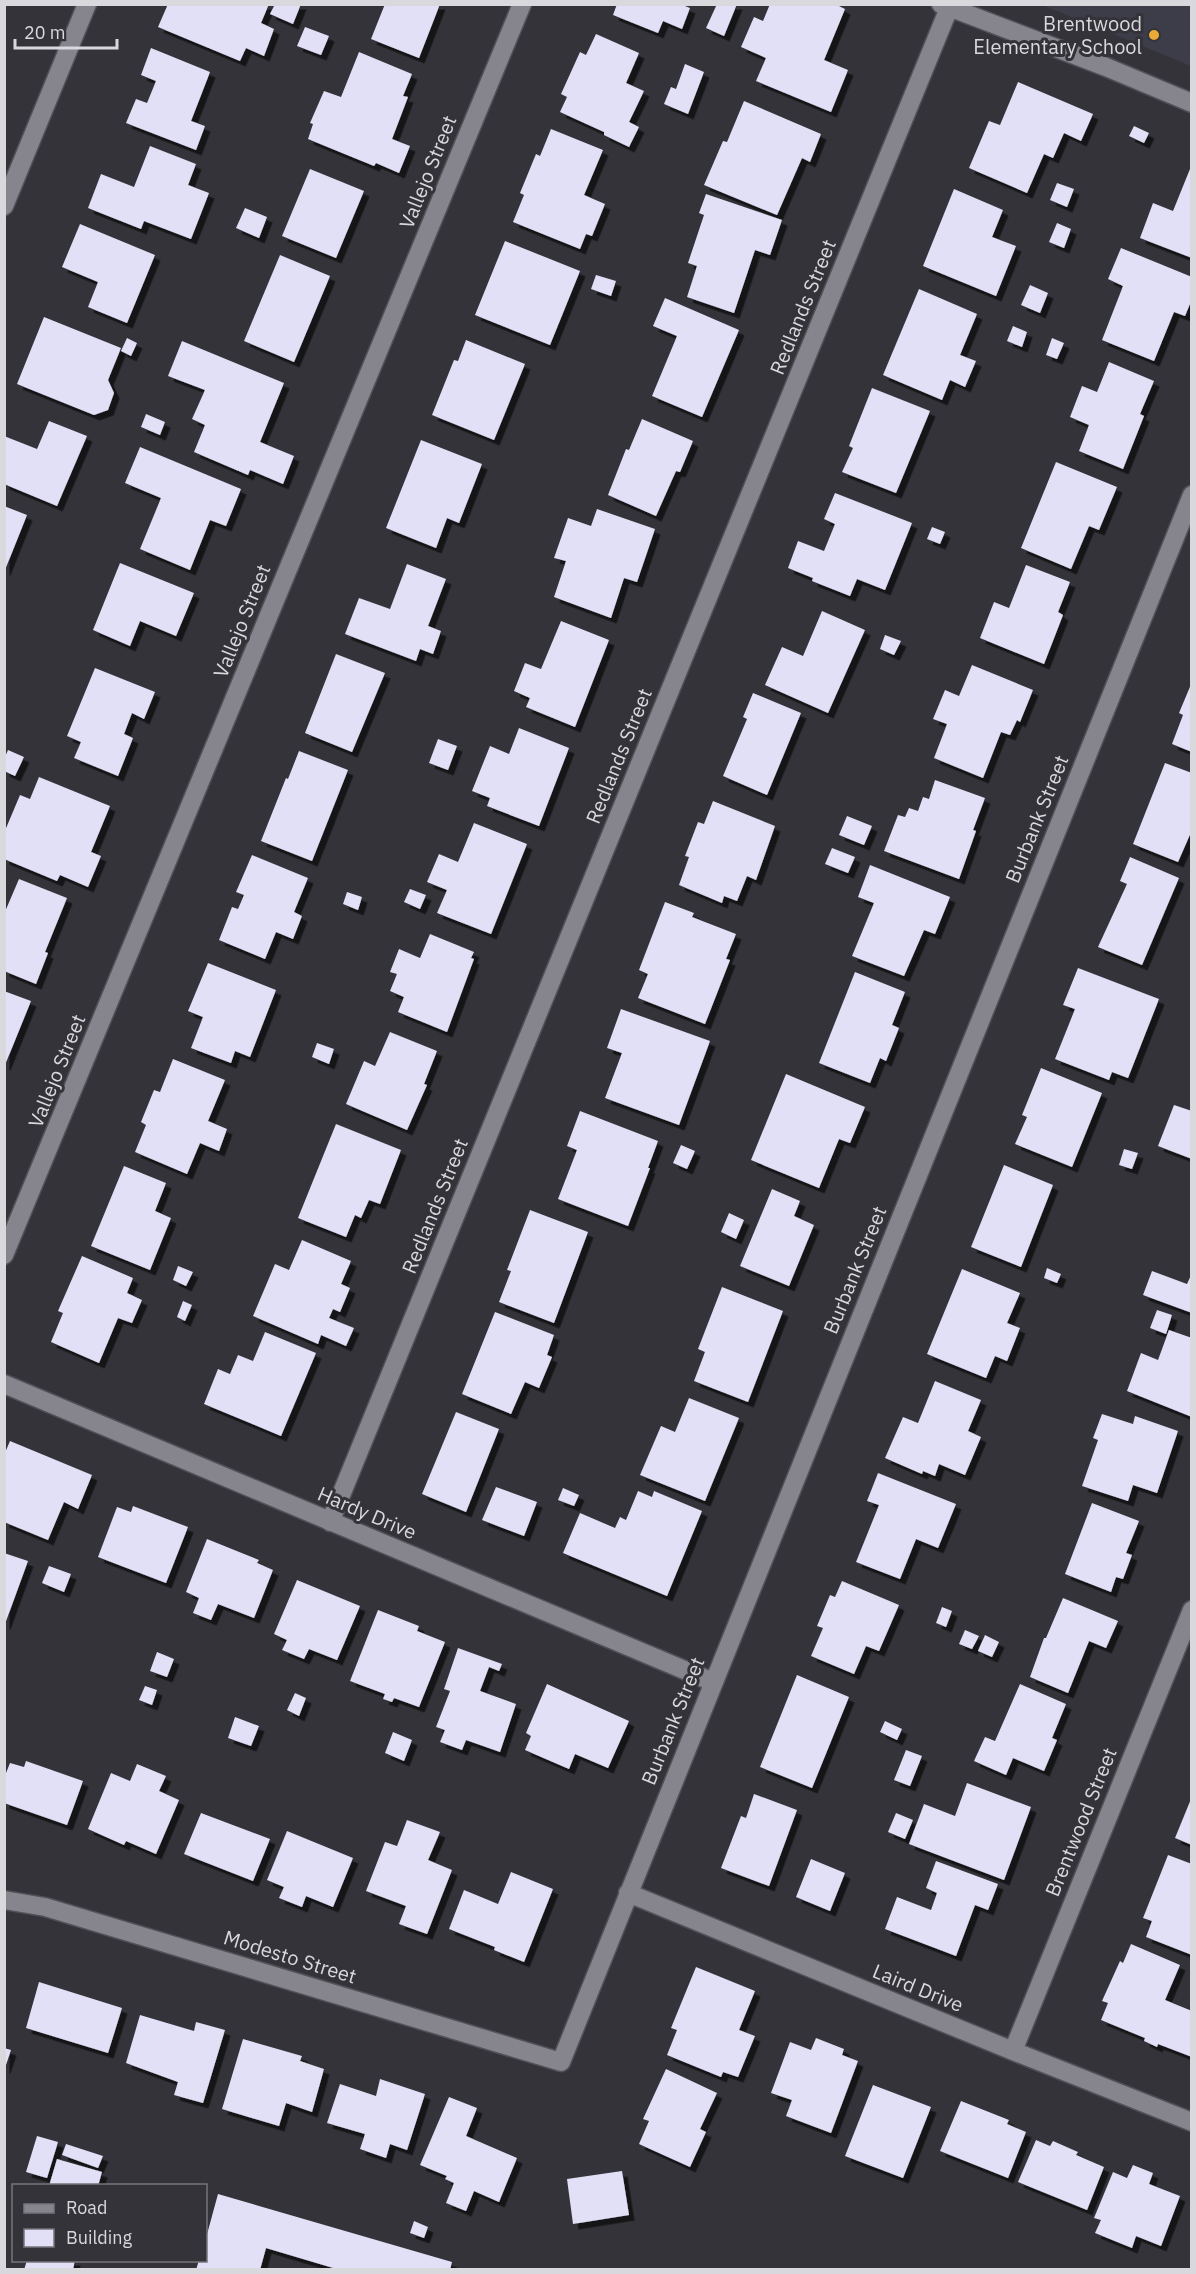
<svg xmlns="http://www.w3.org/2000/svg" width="1196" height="2274" viewBox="0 0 1196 2274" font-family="'IBM Plex Sans',sans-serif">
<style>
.built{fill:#3d3c49}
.building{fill:#e2e0f7;filter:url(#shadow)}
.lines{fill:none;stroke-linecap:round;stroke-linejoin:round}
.minor-casing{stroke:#505056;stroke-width:21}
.minor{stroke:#86858d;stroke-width:18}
.poi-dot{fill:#e8ab37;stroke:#343339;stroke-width:2}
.labels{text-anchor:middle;stroke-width:6;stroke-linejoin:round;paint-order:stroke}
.poi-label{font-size:20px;fill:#d9d9dd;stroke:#343339;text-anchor:end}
.street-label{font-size:20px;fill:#d9d9dd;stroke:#343339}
</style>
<defs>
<filter id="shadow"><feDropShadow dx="5.5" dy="5.5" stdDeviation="0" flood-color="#0009"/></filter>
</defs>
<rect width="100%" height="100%" fill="#343339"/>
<!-- built -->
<path class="built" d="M1042,5H1191V66Z"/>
<!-- building -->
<path class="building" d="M168,4H269L261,23L274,29L264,56L246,48L240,61L158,27Z
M275,4H301L293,24L270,14Z
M385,4H440L419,58L371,39Z
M617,4H680L690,8L682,29L663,21L658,33L613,15Z
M717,4H737L724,36L706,28Z
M770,4H835L845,9L824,60L848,70L831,112L756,81L766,58L741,47L754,17L763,21Z
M305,27L329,36L321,55L297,46Z
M596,34L639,53L626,83L644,91L629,122L639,127L629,147L604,135V132L560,112L567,97L561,94L580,52L586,55Z
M151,48L210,72L191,121L205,126L196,150L126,123L136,99L147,103L156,81L141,75Z
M359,52L412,74L403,96L408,97L392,139L410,146L399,173L376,163L374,166L308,139L313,124L310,123L324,91L341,97Z
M685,64L704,72L688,114L664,104L671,87L676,89Z
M1018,82L1093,114L1081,141L1064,133L1053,158L1044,154L1027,193L969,168L989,121L1000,125Z
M744,101L821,134L810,162L802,158L777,215L704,185L723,141L727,142Z
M1134,126L1149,133L1144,143L1129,136Z
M551,129L603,150L584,195L605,204L592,236L586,234L580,249L513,222L524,195L520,193L536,154L540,156Z
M150,146L196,164L188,185L209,193L191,239L144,221L141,229L88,208L101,174L134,187Z
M1192,164V258L1140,238L1153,203L1173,211Z
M310,169L364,191L336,258L282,236Z
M1057,183L1074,189L1067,207L1050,200Z
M954,189L1003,210L992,237L1016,246L996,296L923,266Z
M706,194L782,220L770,255L755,250L734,313L687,297L697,266L688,263L704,215L699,213Z
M245,208L267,217L259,238L236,228Z
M1057,223L1071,229L1064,248L1049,242Z
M80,224L155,255L127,323L88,307L98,282L62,267Z
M505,241L580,271L550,345L475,315Z
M1121,248L1192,277V299L1185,316L1174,312L1154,361L1102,340L1123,286L1108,279Z
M280,255L330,276L294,362L244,341Z
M596,275L616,281L611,296L591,289Z
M1030,285L1048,293L1040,313L1021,305Z
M919,289L977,314L960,355L976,361L965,387L950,380L942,400L883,375Z
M665,298L739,330L702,417L652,396L677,336L653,326Z
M44,317L121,348L108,380L114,393L108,410L94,415L17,384Z
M1013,326L1027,332L1022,347L1007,341Z
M127,338L137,343L131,356L121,351Z
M1052,338L1064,343L1057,359L1046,355Z
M466,340L525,364L494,440L432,415L454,360L458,361Z
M182,341L284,383L260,442L294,456L283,484L250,470L248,475L194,452L205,425L192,419L205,390L168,376Z
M1109,362L1154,381L1140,414L1144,416L1123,469L1079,451L1089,425L1070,417L1082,386L1097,392Z
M872,388L930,411L896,493L842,472L853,448L849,446Z
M146,414L165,422L160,435L141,427Z
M642,419L693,441L680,472L676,471L656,516L608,495L626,449L629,450Z
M49,421L87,436L57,506L4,484V436L37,449Z
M421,440L482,464L459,523L447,518L436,548L386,528Z
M140,447L241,489L226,526L210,520L190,570L140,549L161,498L125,483Z
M1056,462L1117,487L1099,530L1089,526L1071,569L1021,548Z
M835,493L912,523L885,590L857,579L850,596L812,581L813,578L788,568L798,541L824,551L835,524L824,519Z
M4,506L27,515L5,570H4Z
M597,509L655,529L637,582L624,578L611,618L554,597L566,561L554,558L568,518L591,526Z
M932,527L945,532L940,544L927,539Z
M120,563L194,593L176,636L140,621L130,646L93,630Z
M407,564L446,579L428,626L441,631L433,654L420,649L416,661L345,634L359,598L390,609Z
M1026,565L1070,582L1058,612L1063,615L1044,664L980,638L994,602L1009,608Z
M822,611L865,630L828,713L765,685L782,647L803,656Z
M561,621L609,640L575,727L526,707L530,698L514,691L525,663L541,669Z
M885,635L901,641L894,655L880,649Z
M336,654L385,673L352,752L305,733Z
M972,665L1033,690L1020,722L1017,720L1010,735L1001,732L983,778L934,758L947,724L933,719L945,690L959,696Z
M95,668L155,692L144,719L132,713L124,734L133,738L118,776L74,758L81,742L67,736Z
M1192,682V752L1172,744L1183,715L1179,713Z
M753,693L801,713L767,795L723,776L747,719L743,717Z
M519,728L569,748L539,826L487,806L490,798L472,791L490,746L509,754Z
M438,739L457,746L448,770L429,763Z
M8,750L24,757L15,776L4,771V759Z
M299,751L348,770L312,861L261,841L286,778L288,779Z
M1165,763L1192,773V830L1178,862L1133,844Z
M39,777L110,806L91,852L101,856L88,887L60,875L57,881L4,859V833L20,795L30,799Z
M935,780L985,798L973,830L976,831L959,879L884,851L898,815L905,817L909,808L918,811L923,797L929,799Z
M713,801L775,826L756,880L747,876L737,901L724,896L722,903L679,885L689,857L685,856L698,822L704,824Z
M847,816L872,826L864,845L839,835Z
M474,823L527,844L491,934L437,913L447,890L427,882L439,854L458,862Z
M832,848L855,857L848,873L825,864Z
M252,855L308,878L294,912L302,916L293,939L276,932L265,959L219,940L232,907L238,909L244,895L236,892Z
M1130,857L1179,878L1142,965L1098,947L1127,884L1120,881Z
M870,865L950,897L935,934L924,930L904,976L852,956L874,903L858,897Z
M19,879L67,898L45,952L48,953L36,984L4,971V914Z
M410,889L426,895L420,909L404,902Z
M347,892L362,897L358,910L343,904Z
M665,902L694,913L692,917L736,934L726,959L730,960L705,1024L638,998L648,974L639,970Z
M430,934L474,952L471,958L474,959L447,1032L398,1012L404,997L390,991L397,974L390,972L399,949L420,958Z
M208,963L276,990L250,1057L235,1051L231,1063L191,1048L203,1017L188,1011Z
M1078,968L1159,999L1128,1078L1112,1072L1109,1080L1055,1059L1075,1009L1063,1005Z
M855,972L905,992L892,1025L899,1028L886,1061L880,1058L870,1083L819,1063Z
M4,991L31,1001L5,1065H4Z
M621,1009L710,1041L679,1125L605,1098L622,1053L607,1048Z
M390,1032L437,1051L424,1084L427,1085L407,1130L346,1104L364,1061L375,1066Z
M317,1043L334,1049L329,1064L312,1057Z
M173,1059L225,1080L208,1121L227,1129L219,1151L200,1143L187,1174L135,1152L146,1125L141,1122L154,1090L160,1092Z
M1041,1068L1102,1093L1072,1167L1015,1144L1027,1117L1022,1115Z
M786,1074L865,1107L850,1143L839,1139L819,1188L751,1160Z
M1174,1105L1192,1111V1159L1158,1146Z
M580,1111L658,1141L648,1168H650L628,1226L558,1199L577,1150L567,1146Z
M336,1124L401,1150L380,1204L369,1200L361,1218L355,1215L346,1237L298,1218Z
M681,1145L695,1151L687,1169L673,1163Z
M1124,1149L1138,1153L1132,1169L1119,1165Z
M1004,1165L1053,1185L1021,1267L971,1247Z
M124,1166L166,1183L155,1211L171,1218L150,1270L91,1246Z
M772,1189L800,1201L794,1216L814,1225L789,1286L740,1266Z
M530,1210L588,1232L554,1323L499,1302L511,1271L507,1270Z
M729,1213L744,1220L736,1239L721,1232Z
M302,1240L351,1261L341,1284L350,1288L340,1312L333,1309L329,1318L354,1328L346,1346L321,1335L318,1344L253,1316L275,1264L289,1270Z
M82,1256L133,1278L127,1293L142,1300L132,1323L118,1318L99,1363L51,1342L63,1313L58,1311Z
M178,1266L193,1272L186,1286L173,1280Z
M1047,1268L1061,1274L1057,1283L1044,1278Z
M962,1269L1020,1293L1007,1323L1020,1328L1007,1361L995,1356L986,1378L927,1354Z
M1152,1271L1187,1284L1192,1273V1313L1143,1295Z
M722,1287L783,1311L748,1402L694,1381L705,1352L698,1349Z
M183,1301L192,1305L185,1321L177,1317Z
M1157,1310L1172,1315L1166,1334L1150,1328Z
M495,1312L554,1335L547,1355L552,1357L539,1388L525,1382L511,1414L462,1394Z
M1169,1330L1192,1338V1417L1127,1391L1141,1353L1158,1360Z
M265,1332L316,1353L281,1436L204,1404L218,1369L230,1374L238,1355L253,1361Z
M935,1381L981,1400L968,1431L981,1437L965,1475L939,1464L935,1476L923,1471L922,1474L885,1458L903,1417L918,1423Z
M689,1398L739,1418L705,1501L640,1475L661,1426L675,1432Z
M456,1412L499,1429L466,1512L422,1494Z
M1102,1414L1133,1424L1135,1416L1178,1431L1157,1493L1133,1485L1128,1501L1082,1486L1098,1440L1093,1438Z
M10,1441L92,1475L78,1509L64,1502L48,1540L4,1522V1455Z
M878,1473L956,1504L938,1548L916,1539L900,1579L856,1562L879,1505L867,1501Z
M496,1487L537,1502L524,1536L482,1520Z
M563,1488L579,1495L574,1506L558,1500Z
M638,1491L652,1497L654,1491L702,1511L667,1596L563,1553L580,1513L615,1528L620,1517L626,1520Z
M1092,1503L1139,1521L1126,1553L1132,1555L1123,1579L1116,1577L1111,1592L1065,1574Z
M133,1506L188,1527L166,1583L98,1557L117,1507L131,1512Z
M207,1539L259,1560L257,1563L273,1570L254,1618L218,1604L211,1620L193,1613L199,1598L186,1592Z
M4,1553L28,1561L5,1624H4Z
M49,1566L71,1574L64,1592L42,1583Z
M297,1580L360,1606L337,1660L309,1649L304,1659L282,1650L287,1640L274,1634Z
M842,1581L899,1605L879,1651L866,1646L854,1674L811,1656L823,1628L817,1626L830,1595L835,1597Z
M1063,1598L1118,1621L1106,1648L1089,1641L1068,1693L1030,1677L1044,1638H1046Z
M942,1607L952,1611L946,1627L936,1623Z
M378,1610L419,1626L417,1631L445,1642L419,1707L394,1698L392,1702L383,1699L385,1694L350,1681Z
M965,1630L979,1636L972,1649L959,1644Z
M985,1635L999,1642L992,1657L978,1651Z
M458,1648L502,1664L499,1671L489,1667L480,1691L516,1704L500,1752L466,1740L462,1750L440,1742L445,1730L436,1727L450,1691L444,1689Z
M157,1652L174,1659L167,1677L150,1671Z
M797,1675L849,1697L812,1788L760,1767Z
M547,1684L629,1721L608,1768L575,1754L569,1769L525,1750L531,1736L526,1733Z
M1020,1684L1066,1704L1052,1738L1057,1740L1044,1771L1013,1758L1006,1775L974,1761L985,1737L995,1741Z
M145,1686L157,1690L152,1705L139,1700Z
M295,1693L306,1698L299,1716L287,1710Z
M235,1717L259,1726L251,1746L228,1738Z
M885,1721L902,1729L897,1740L880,1732Z
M393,1732L412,1740L404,1761L385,1753Z
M906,1750L922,1756L910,1786L894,1780Z
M26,1761L83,1781L67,1825L4,1803V1778L10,1763L24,1767Z
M137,1764L166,1776L159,1791L179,1800L156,1854L126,1841L124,1845L88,1829L111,1773L130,1781Z
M967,1783L1031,1807L1004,1880L909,1844L924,1804L955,1816Z
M754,1794L797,1810L769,1886L721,1868L741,1816L746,1818Z
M1191,1799H1192V1845L1175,1838Z
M201,1813L270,1839L253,1881L184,1854Z
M896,1813L913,1820L905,1839L888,1832Z
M407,1820L440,1832L428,1860L452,1870L427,1934L399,1924L406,1906L366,1891L385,1842L397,1846Z
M287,1831L353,1858L333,1907L306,1896L302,1907L279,1898L284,1887L267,1880Z
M1168,1855L1192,1864V1955L1146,1937L1152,1921L1143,1918Z
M811,1859L845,1873L830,1911L796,1897Z
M936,1861L998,1884L988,1910L975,1905L956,1956L885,1929L897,1897L931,1910L937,1893L926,1888Z
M511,1872L553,1889L524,1962L494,1950L495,1947L449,1929L464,1890L498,1904Z
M1131,1944L1180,1965L1165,2000L1192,2011V2057L1158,2044L1157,2047L1144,2041L1145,2038L1101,2020L1108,2003L1102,2001L1120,1961L1123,1963Z
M696,1967L755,1991L739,2030L755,2036L738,2077L723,2072L721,2077L667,2055L677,2030L671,2028Z
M39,1982L122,2008L108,2053L26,2028Z
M140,2015L194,2031L196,2022L225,2030L203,2103L174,2095L178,2082L126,2063Z
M816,2038L844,2049L842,2055L858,2061L831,2133L786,2116L792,2100L771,2093L790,2042L811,2050Z
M243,2039L302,2056L300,2061L324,2069L312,2112L286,2103L279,2126L222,2109Z
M4,2048L11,2050L5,2068H4Z
M666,2069L717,2093L700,2129L706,2132L690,2167L639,2144L649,2121L643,2119Z
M380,2079L425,2094L407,2150L390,2144L386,2158L360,2149L365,2134L327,2123L340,2084L376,2096Z
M873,2085L931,2107L903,2178L845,2156Z
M449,2097L477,2108L466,2136L517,2158L499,2202L474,2191L466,2211L446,2203L454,2183L445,2179L447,2176L420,2165Z
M961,2101L1009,2120L1007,2124L1026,2132L1008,2178L940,2151Z
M37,2136L58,2142L47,2178L26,2172Z
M1036,2140L1050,2146L1053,2141L1078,2152L1076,2155L1104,2167L1087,2210L1018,2182Z
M66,2144L103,2156L98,2168L62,2155Z
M57,2159L102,2172L98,2186H49Z
M1133,2165L1153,2173L1149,2184L1180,2196L1161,2246L1136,2236L1132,2248L1095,2233L1101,2220L1094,2218L1113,2172L1127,2178Z
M622,2171L629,2215L573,2224L567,2179Z
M218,2194L452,2262L450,2270H340L266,2248L260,2270H196L199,2260H206V2238Z
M414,2221L428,2227L424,2238L410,2233Z
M27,2260H75L73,2270H24Z"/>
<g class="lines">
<defs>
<path id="minor" d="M941,4L1106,67L1192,103
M4,206L87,4
M4,1255L522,4
M4,1384L713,1682
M330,1522L949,8
M628,1893L1013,2051L1192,2122
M4,1900L45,1907L561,2062L1192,495
M1013,2051L1192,1610"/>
</defs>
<!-- minor casing -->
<use href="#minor" class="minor-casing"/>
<!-- minor -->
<use href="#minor" class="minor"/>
</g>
<!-- markers -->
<circle class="poi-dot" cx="1154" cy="35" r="6"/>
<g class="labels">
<!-- poi labels -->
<g class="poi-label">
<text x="1142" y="31">Brentwood<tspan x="1142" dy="23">Elementary School</tspan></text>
</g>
<!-- street labels -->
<g class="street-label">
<text transform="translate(428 172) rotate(-68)" y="7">Vallejo Street</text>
<text transform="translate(803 307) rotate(-68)" y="7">Redlands Street</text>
<text transform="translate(242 621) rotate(-68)" y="7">Vallejo Street</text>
<text transform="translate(619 756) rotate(-68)" y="7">Redlands Street</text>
<text transform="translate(1037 819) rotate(-68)" y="7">Burbank Street</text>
<text transform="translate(57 1071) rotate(-68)" y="7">Vallejo Street</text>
<text transform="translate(435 1206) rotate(-68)" y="7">Redlands Street</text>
<text transform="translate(855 1270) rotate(-68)" y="7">Burbank Street</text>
<text transform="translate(367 1513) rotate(23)" y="7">Hardy Drive</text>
<text transform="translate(673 1721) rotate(-68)" y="7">Burbank Street</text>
<text transform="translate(1081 1822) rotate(-68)" y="7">Brentwood Street</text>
<text transform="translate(290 1957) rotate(17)" y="7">Modesto Street</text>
<text transform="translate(918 1988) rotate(22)" y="7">Laird Drive</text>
</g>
</g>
<!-- border -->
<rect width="1196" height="2274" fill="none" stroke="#d9d9dd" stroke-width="12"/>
<!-- legend -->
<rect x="12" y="2184" width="195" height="78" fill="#343339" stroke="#76757b" stroke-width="1.5"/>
<rect x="24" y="2204" width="30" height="9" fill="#86858d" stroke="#76757b" stroke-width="1.5"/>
<text x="66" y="2214" font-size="18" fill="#d9d9dd">Road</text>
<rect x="24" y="2229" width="30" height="18" fill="#e2e0f7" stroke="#76757b" stroke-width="1.5"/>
<text x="66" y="2244" font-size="18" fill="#d9d9dd">Building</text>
<!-- scale -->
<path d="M15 39v9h102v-9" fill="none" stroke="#d9d9dd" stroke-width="3"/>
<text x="24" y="39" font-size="18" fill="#d9d9dd" stroke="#343339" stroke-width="4.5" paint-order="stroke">20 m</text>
</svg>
